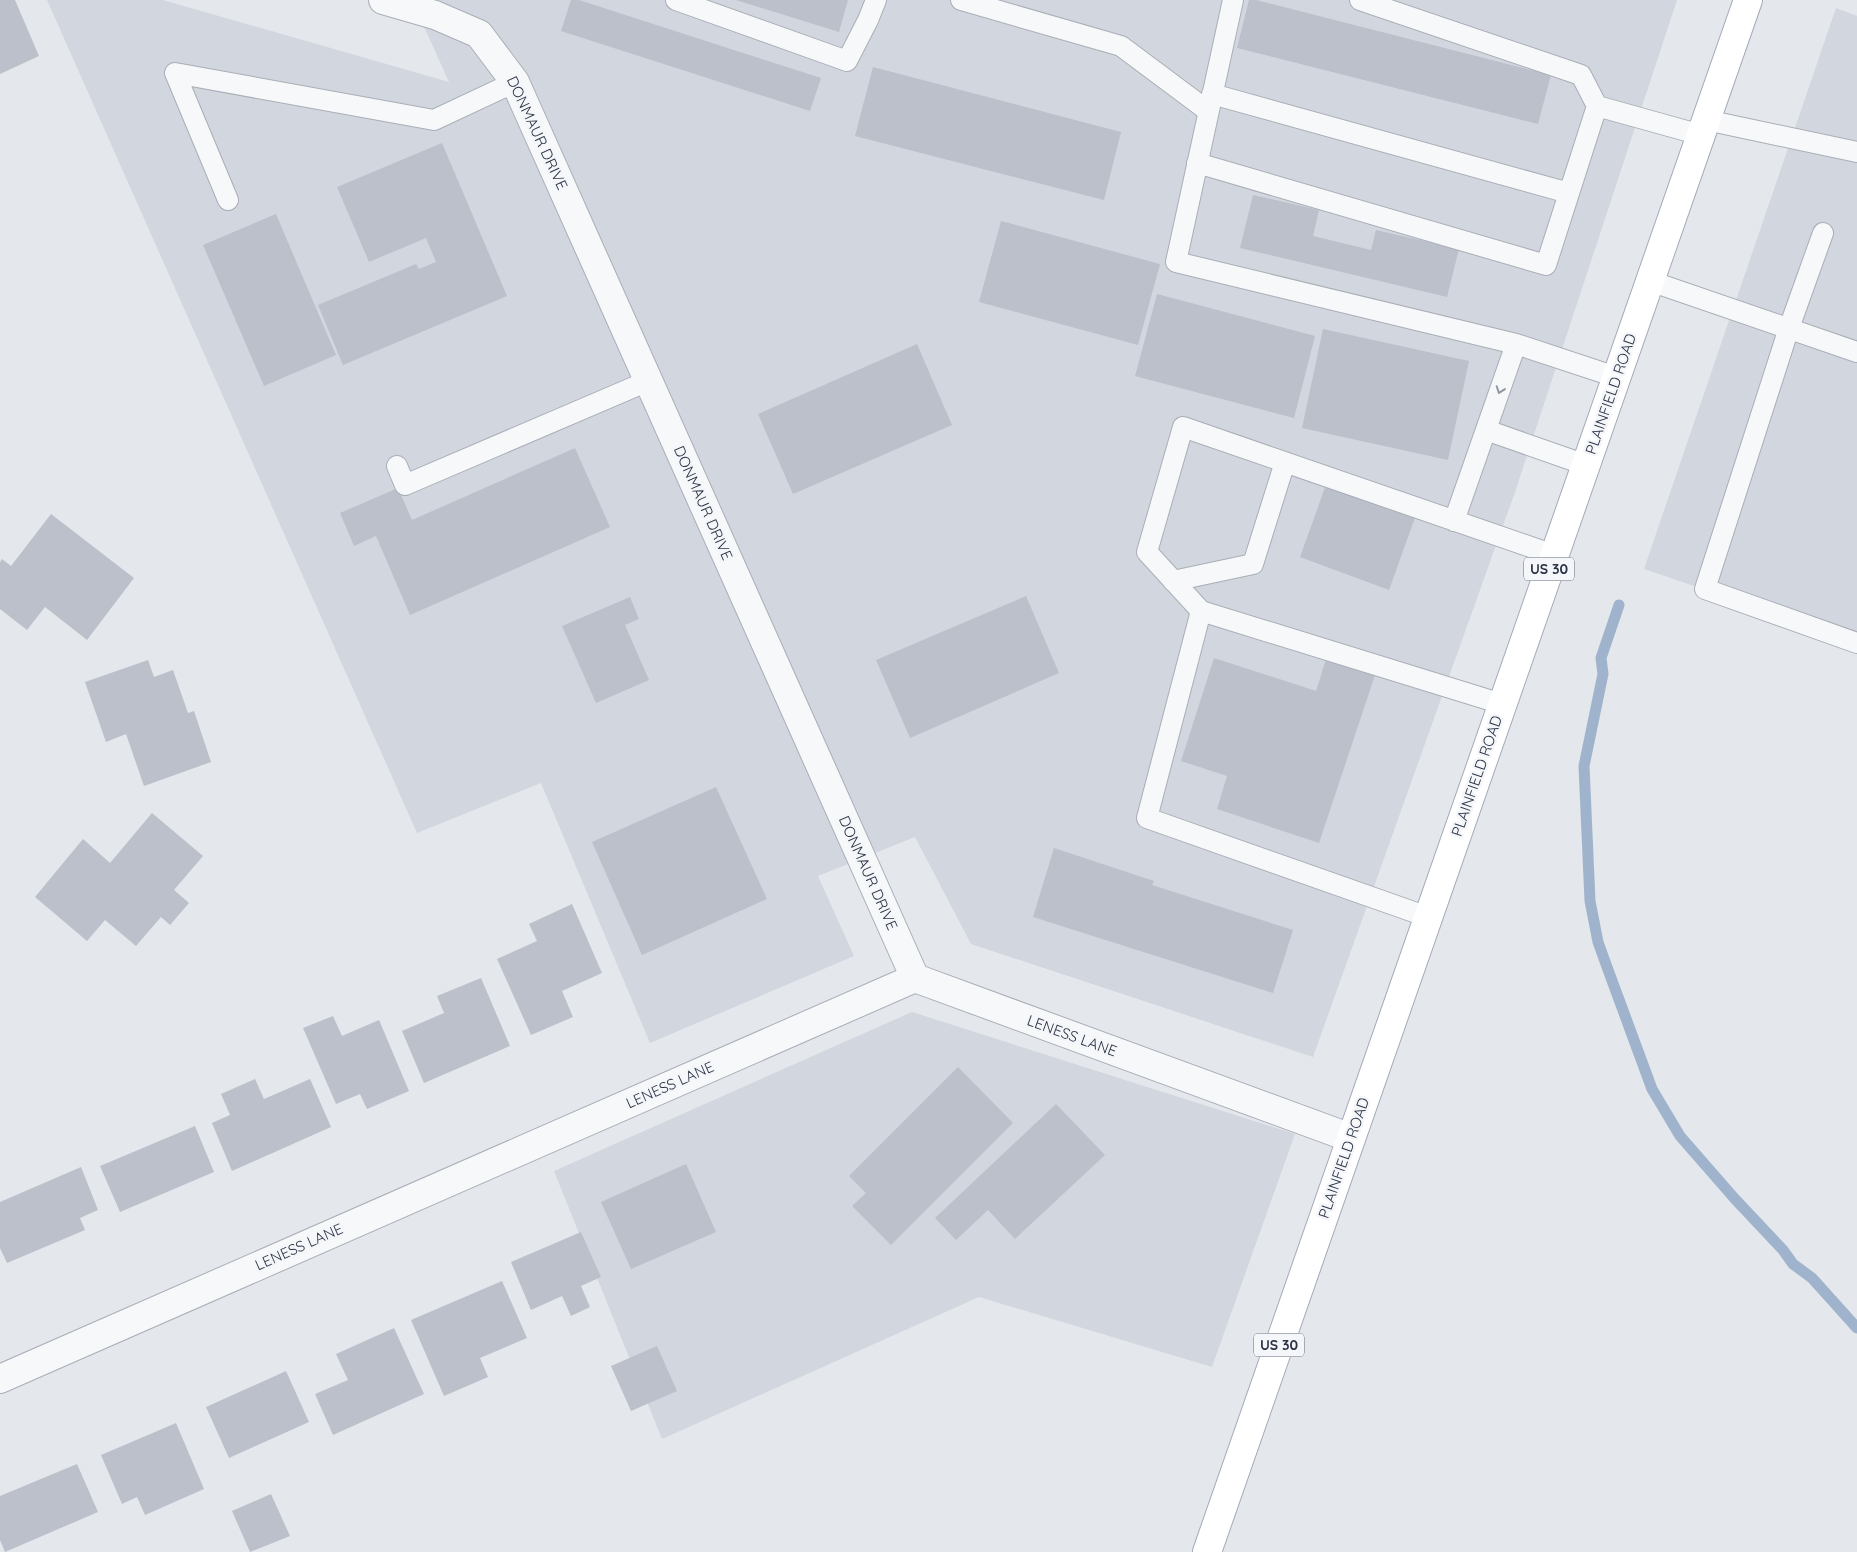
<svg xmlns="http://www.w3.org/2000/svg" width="1857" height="1552" viewBox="0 0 1857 1552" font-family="Quicksand,sans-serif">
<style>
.built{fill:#d2d6de}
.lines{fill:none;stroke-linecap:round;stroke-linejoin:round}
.stream{stroke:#9fb4cc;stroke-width:11}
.building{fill:#bbc0ca}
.lane-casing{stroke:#a9aeb7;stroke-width:22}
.street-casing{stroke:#a9aeb7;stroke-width:30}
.primary-casing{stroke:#a3abb8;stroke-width:30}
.lane{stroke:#f7f8fa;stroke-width:20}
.street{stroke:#f7f8fa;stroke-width:28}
.primary{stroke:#fff;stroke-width:28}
.oneway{stroke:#9196a0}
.labels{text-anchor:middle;stroke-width:5;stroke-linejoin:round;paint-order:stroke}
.shield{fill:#f4f6f9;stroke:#676e7b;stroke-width:1}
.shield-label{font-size:14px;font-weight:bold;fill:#2b3445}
.street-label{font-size:15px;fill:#2b3445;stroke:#f4f6f9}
</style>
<rect width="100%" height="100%" fill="#e4e7ec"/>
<!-- built -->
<path class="built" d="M47,0H163L449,82L412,0H1677L1515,492L1313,1057L971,944L915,837L818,876L854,956L650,1043L541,783L417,833Z
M1836,8L1857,16V641L1644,569Z
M912,1012L1295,1134L1212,1367L979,1297L662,1439L554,1171Z"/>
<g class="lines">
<!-- stream -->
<path class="stream" d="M1619,605L1601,658L1603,674L1584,766L1590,901L1598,942L1607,967L1652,1089L1680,1136L1735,1199L1783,1250L1793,1264L1812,1278L1857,1328"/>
</g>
<!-- building -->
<path class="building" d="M0,0H15L39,56L0,74Z
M571,0H579L821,78L810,111L561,31Z
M736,0H848L839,32Z
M1249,0H1256L1551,75L1538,124L1237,48Z
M873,67L1121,132L1104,200L855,136Z
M442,143L507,296L343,365L318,305L416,264L419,269L436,262L426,238L369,262L337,187Z
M1253,195L1319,210L1313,236L1371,250L1376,230L1459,249L1447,297L1240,248Z
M276,214L336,355L264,386L203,245Z
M1001,221L1160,264L1138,345L979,302Z
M1157,294L1315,336L1294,418L1135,376Z
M1323,329L1469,361L1448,460L1302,428Z
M917,344L952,425L793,494L758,414Z
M575,448L610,527L410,615L376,536L354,546L340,513L398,488L412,520Z
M1328,479L1417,512L1389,590L1300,557Z
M51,514L134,578L87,640L45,607L27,630L0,609V562L2,559L11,566Z
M1026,596L1059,673L910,738L876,660Z
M630,597L639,619L625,625L649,680L596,703L562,626Z
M1327,656L1376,672L1319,843L1217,809L1227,776L1181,761L1214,658L1316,691Z
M148,660L154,677L173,670L188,713L194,711L211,762L144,786L126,734L106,742L85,682Z
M716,787L767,899L642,955L592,842Z
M152,813L203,856L174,890L189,903L170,925L161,917L136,946L105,920L87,941L35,897L83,839L110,863Z
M1054,848L1154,881L1152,885L1293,930L1273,993L1033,917Z
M572,904L602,973L562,991L573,1017L531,1035L497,959L537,941L529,924Z
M481,978L510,1046L424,1083L402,1031L444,1013L437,996Z
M333,1016L342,1036L379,1020L409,1091L367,1109L360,1094L336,1104L303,1028Z
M958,1067L1013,1123L891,1245L852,1206L866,1193L849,1176Z
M255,1079L264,1099L310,1079L331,1127L232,1171L212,1123L230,1115L221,1094Z
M1056,1104L1105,1155L1015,1239L988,1210L956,1240L935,1218Z
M195,1126L214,1172L120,1212L100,1166Z
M686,1164L716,1232L631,1269L601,1202Z
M81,1167L98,1210L80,1218L85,1230L7,1263L0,1248V1202Z
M581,1232L601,1277L581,1286L590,1307L571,1316L562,1296L531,1310L511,1262Z
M502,1281L527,1338L480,1358L488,1377L444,1396L411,1320Z
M394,1328L424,1394L333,1435L315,1394L348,1380L336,1354Z
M657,1346L677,1391L631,1411L611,1366Z
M286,1371L309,1422L229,1458L206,1407Z
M176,1423L204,1489L145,1515L137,1497L122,1504L101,1455Z
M77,1464L98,1512L5,1552L0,1540V1496Z
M271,1494L290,1536L250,1552L232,1511Z"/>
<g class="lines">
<defs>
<path id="lane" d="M676,0L847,61L868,20L876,0
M961,0L1121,46L1208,111
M1233,0L1176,262L1516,344L1616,377
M1360,0L1581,75L1597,106L1701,135
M1212,94L1569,193
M1706,120L1857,152
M1197,163L1546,265L1597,106
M228,200L175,73L434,120L515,82
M1823,233L1789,328L1705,589L1857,643
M1650,281L1857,352
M1486,430L1586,465
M397,466L405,485L648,381
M1454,521L1516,344
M1173,581L1253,564L1285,462
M1201,611L1147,552L1183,427L1554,555
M1428,917L1147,818L1201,611L1502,704"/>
<path id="street" d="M383,0L435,15L479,34L515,82L915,978
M0,1379L915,978L1351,1138"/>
<path id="primary" d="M1207,1552L1748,0"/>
</defs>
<!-- lane casing -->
<use href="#lane" class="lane-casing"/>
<!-- street casing -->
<use href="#street" class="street-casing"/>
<!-- primary casing -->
<use href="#primary" class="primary-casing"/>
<!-- lane -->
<use href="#lane" class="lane"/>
<!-- street -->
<use href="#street" class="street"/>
<!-- primary -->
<use href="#primary" class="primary"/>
</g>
<!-- one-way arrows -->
<defs><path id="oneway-chevron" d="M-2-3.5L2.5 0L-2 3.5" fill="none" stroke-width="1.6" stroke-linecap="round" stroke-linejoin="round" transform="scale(1.25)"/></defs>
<use class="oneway" href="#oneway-chevron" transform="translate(1500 390) rotate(109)"/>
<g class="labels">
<!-- shield labels -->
<g class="shield">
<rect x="1524" y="557.5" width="50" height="23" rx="4"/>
<rect x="1254" y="1333.5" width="50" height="23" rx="4"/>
</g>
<g class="shield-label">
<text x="1549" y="574">US 30</text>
<text x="1279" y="1350">US 30</text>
</g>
<!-- street labels -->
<g class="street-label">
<text transform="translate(537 133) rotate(65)" y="5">DONMAUR DRIVE</text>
<text transform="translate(1611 394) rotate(-71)" y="5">PLAINFIELD ROAD</text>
<text transform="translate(703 503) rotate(66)" y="5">DONMAUR DRIVE</text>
<text transform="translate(1477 776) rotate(-71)" y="5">PLAINFIELD ROAD</text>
<text transform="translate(868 873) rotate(66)" y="5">DONMAUR DRIVE</text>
<text transform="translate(1072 1036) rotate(20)" y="5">LENESS LANE</text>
<text transform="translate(670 1085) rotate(-24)" y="5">LENESS LANE</text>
<text transform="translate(1344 1158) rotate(-71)" y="5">PLAINFIELD ROAD</text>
<text transform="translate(299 1247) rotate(-24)" y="5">LENESS LANE</text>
</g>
</g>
</svg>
